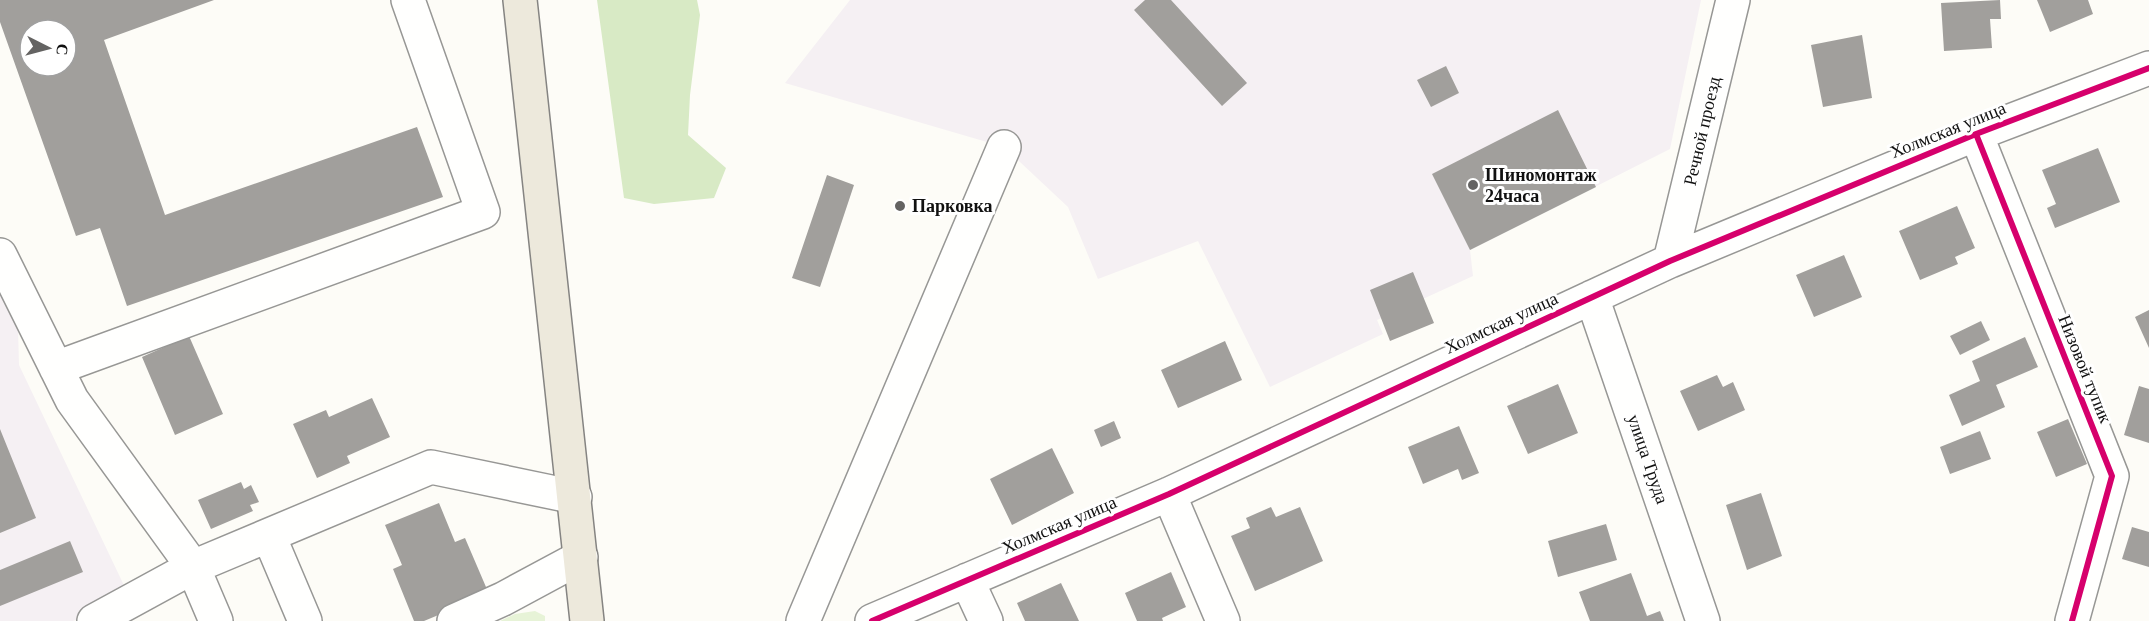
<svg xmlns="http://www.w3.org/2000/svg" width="2149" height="621" viewBox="0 0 2149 621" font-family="Georgia,serif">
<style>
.industrial{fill:#f5f0f3}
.green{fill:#e7f3d7}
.forest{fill:#d8eac5}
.building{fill:#a19f9c;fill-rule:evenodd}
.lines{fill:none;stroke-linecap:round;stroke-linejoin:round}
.minor-casing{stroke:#979795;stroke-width:36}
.major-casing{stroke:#858482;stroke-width:36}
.minor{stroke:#fffffe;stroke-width:33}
.major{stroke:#ede9dc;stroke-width:33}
.cycleway-casing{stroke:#fff;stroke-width:10}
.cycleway{stroke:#d6006c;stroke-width:6}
.poi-dot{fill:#646362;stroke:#fff;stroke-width:2}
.labels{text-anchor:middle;stroke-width:6;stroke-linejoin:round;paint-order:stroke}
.street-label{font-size:18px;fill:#111;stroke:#fff}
.poi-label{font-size:18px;font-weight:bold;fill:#111;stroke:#fff;text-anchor:start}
</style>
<rect width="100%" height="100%" fill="#fdfcf7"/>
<!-- industrial -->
<path class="industrial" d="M850,0H1701L1670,149L1470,250L1473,276L1377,320L1383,334L1270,387L1198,241L1098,279L1068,207L1004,147L785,83Z
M0,295L18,328L19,365L130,598L73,621H0Z"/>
<!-- green -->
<path class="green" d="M535,611L545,616V621H500L515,614Z"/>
<!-- forest -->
<path class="forest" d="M597,0H697L700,15L690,95L688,135L726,168L714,198L654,204L624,198Z"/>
<!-- building -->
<path class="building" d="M0,0H214L104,40L165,215L417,127L443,197L127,306L100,228L76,236L0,22ZM30,30H66V66H30Z
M1145,0H1171L1247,83L1222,106L1134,10Z
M2000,0L2001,19H1990L1992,48L1944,51L1941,3Z
M2037,0H2088L2093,14L2050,32Z
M1862,35L1872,98L1823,107L1811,45Z
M1446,66L1459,93L1431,107L1417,80Z
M1558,110L1596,187L1470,250L1432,174Z
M2098,148L2120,202L2055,228L2047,208L2056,204L2042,170Z
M827,175L854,185L820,287L792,278Z
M1957,206L1975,248L1955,257L1958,264L1920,280L1899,231Z
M1844,255L1862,297L1814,317L1796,275Z
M1413,272L1434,323L1390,341L1370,290Z
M2149,310V348L2135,317Z
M1981,321L1990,340L1960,355L1950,336Z
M189,336L223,414L175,435L142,357Z
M2025,337L2038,367L1996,385L2005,407L1962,426L1949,395L1980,381L1972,361Z
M1225,341L1242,380L1178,408L1161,370Z
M1717,375L1723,387L1733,382L1745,410L1698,431L1680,391Z
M1558,384L1578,433L1528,454L1507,406Z
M2139,386L2149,389V443L2124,435Z
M372,398L390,437L347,456L350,463L317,478L293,424L326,410L329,417Z
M2068,419L2087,464L2056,477L2037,432Z
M1114,421L1121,438L1101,447L1094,430Z
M1459,426L1479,473L1462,480L1458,469L1423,484L1408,447Z
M0,429L36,518L0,533Z
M1980,431L1991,459L1950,474L1940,447Z
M1052,448L1074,493L1012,525L990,479Z
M241,482L244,489L251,485L259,502L250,505L253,511L211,529L198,500Z
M1761,493L1782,556L1747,570L1726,505Z
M439,503L455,542L465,538L489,594L424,621H414L393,569L402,565L385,525Z
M1271,507L1276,517L1300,507L1323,561L1255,591L1231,536L1250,528L1246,518Z
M1606,524L1617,560L1558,577L1548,541Z
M2132,527L2149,532V567L2122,559Z
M70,541L83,572L0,606V570Z
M1171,572L1186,607L1162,618L1163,621H1137L1125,593Z
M1631,573L1647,616L1660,611L1664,621H1590L1579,592Z
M1061,583L1079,621H1025L1017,603Z"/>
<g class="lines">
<defs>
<path id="minor" d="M1976,134L2112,476L2072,621
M0,255L72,400L193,567L216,621
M1670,261L1733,0
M1592,297L1703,621
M56,368L483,212L408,0
M1169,494L1223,621
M269,536L305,621
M967,580L986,621
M94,621L193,567L431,467L575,497
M454,621L503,599L581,557
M803,621L1004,147
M872,621L1169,494L1670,261L1976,134L2149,68"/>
<path id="major" d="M520,0L587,621"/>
</defs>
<!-- minor casing -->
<use href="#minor" class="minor-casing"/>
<!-- major casing -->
<use href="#major" class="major-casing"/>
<!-- minor -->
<use href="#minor" class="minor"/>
<!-- major -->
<use href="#major" class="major"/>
<defs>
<path id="cycleway" d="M1976,134L2112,476L2072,621
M872,621L1169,494L1670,261L1976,134L2149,68"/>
</defs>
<!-- cycleway casing -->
<use href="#cycleway" class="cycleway-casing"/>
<!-- cycleway -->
<use href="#cycleway" class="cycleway"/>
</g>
<!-- markers -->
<g class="poi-dot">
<circle cx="1473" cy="185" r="6"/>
<circle cx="900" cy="206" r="6"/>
</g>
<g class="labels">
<!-- street labels -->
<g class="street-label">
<text transform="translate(1948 130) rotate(-22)" y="6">Холмская улица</text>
<text transform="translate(1702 131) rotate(-77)" y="6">Речной проезд</text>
<text transform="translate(1501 323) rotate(-25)" y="6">Холмская улица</text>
<text transform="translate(2085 369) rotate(68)" y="6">Низовой тупик</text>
<text transform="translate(1648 459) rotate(71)" y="6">улица Труда</text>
<text transform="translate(1059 525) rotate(-23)" y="6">Холмская улица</text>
</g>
<!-- poi labels -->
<g class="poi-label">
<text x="1485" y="181">Шиномонтаж<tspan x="1485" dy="21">24часа</tspan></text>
<text x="912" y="212">Парковка</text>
</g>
</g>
<!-- north arrow -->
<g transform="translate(48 48) rotate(96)"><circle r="28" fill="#ffffff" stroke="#a0a0a0" stroke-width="1.5"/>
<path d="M0-4.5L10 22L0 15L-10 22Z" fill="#646362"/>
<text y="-9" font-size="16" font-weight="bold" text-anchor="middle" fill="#111111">С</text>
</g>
</svg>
